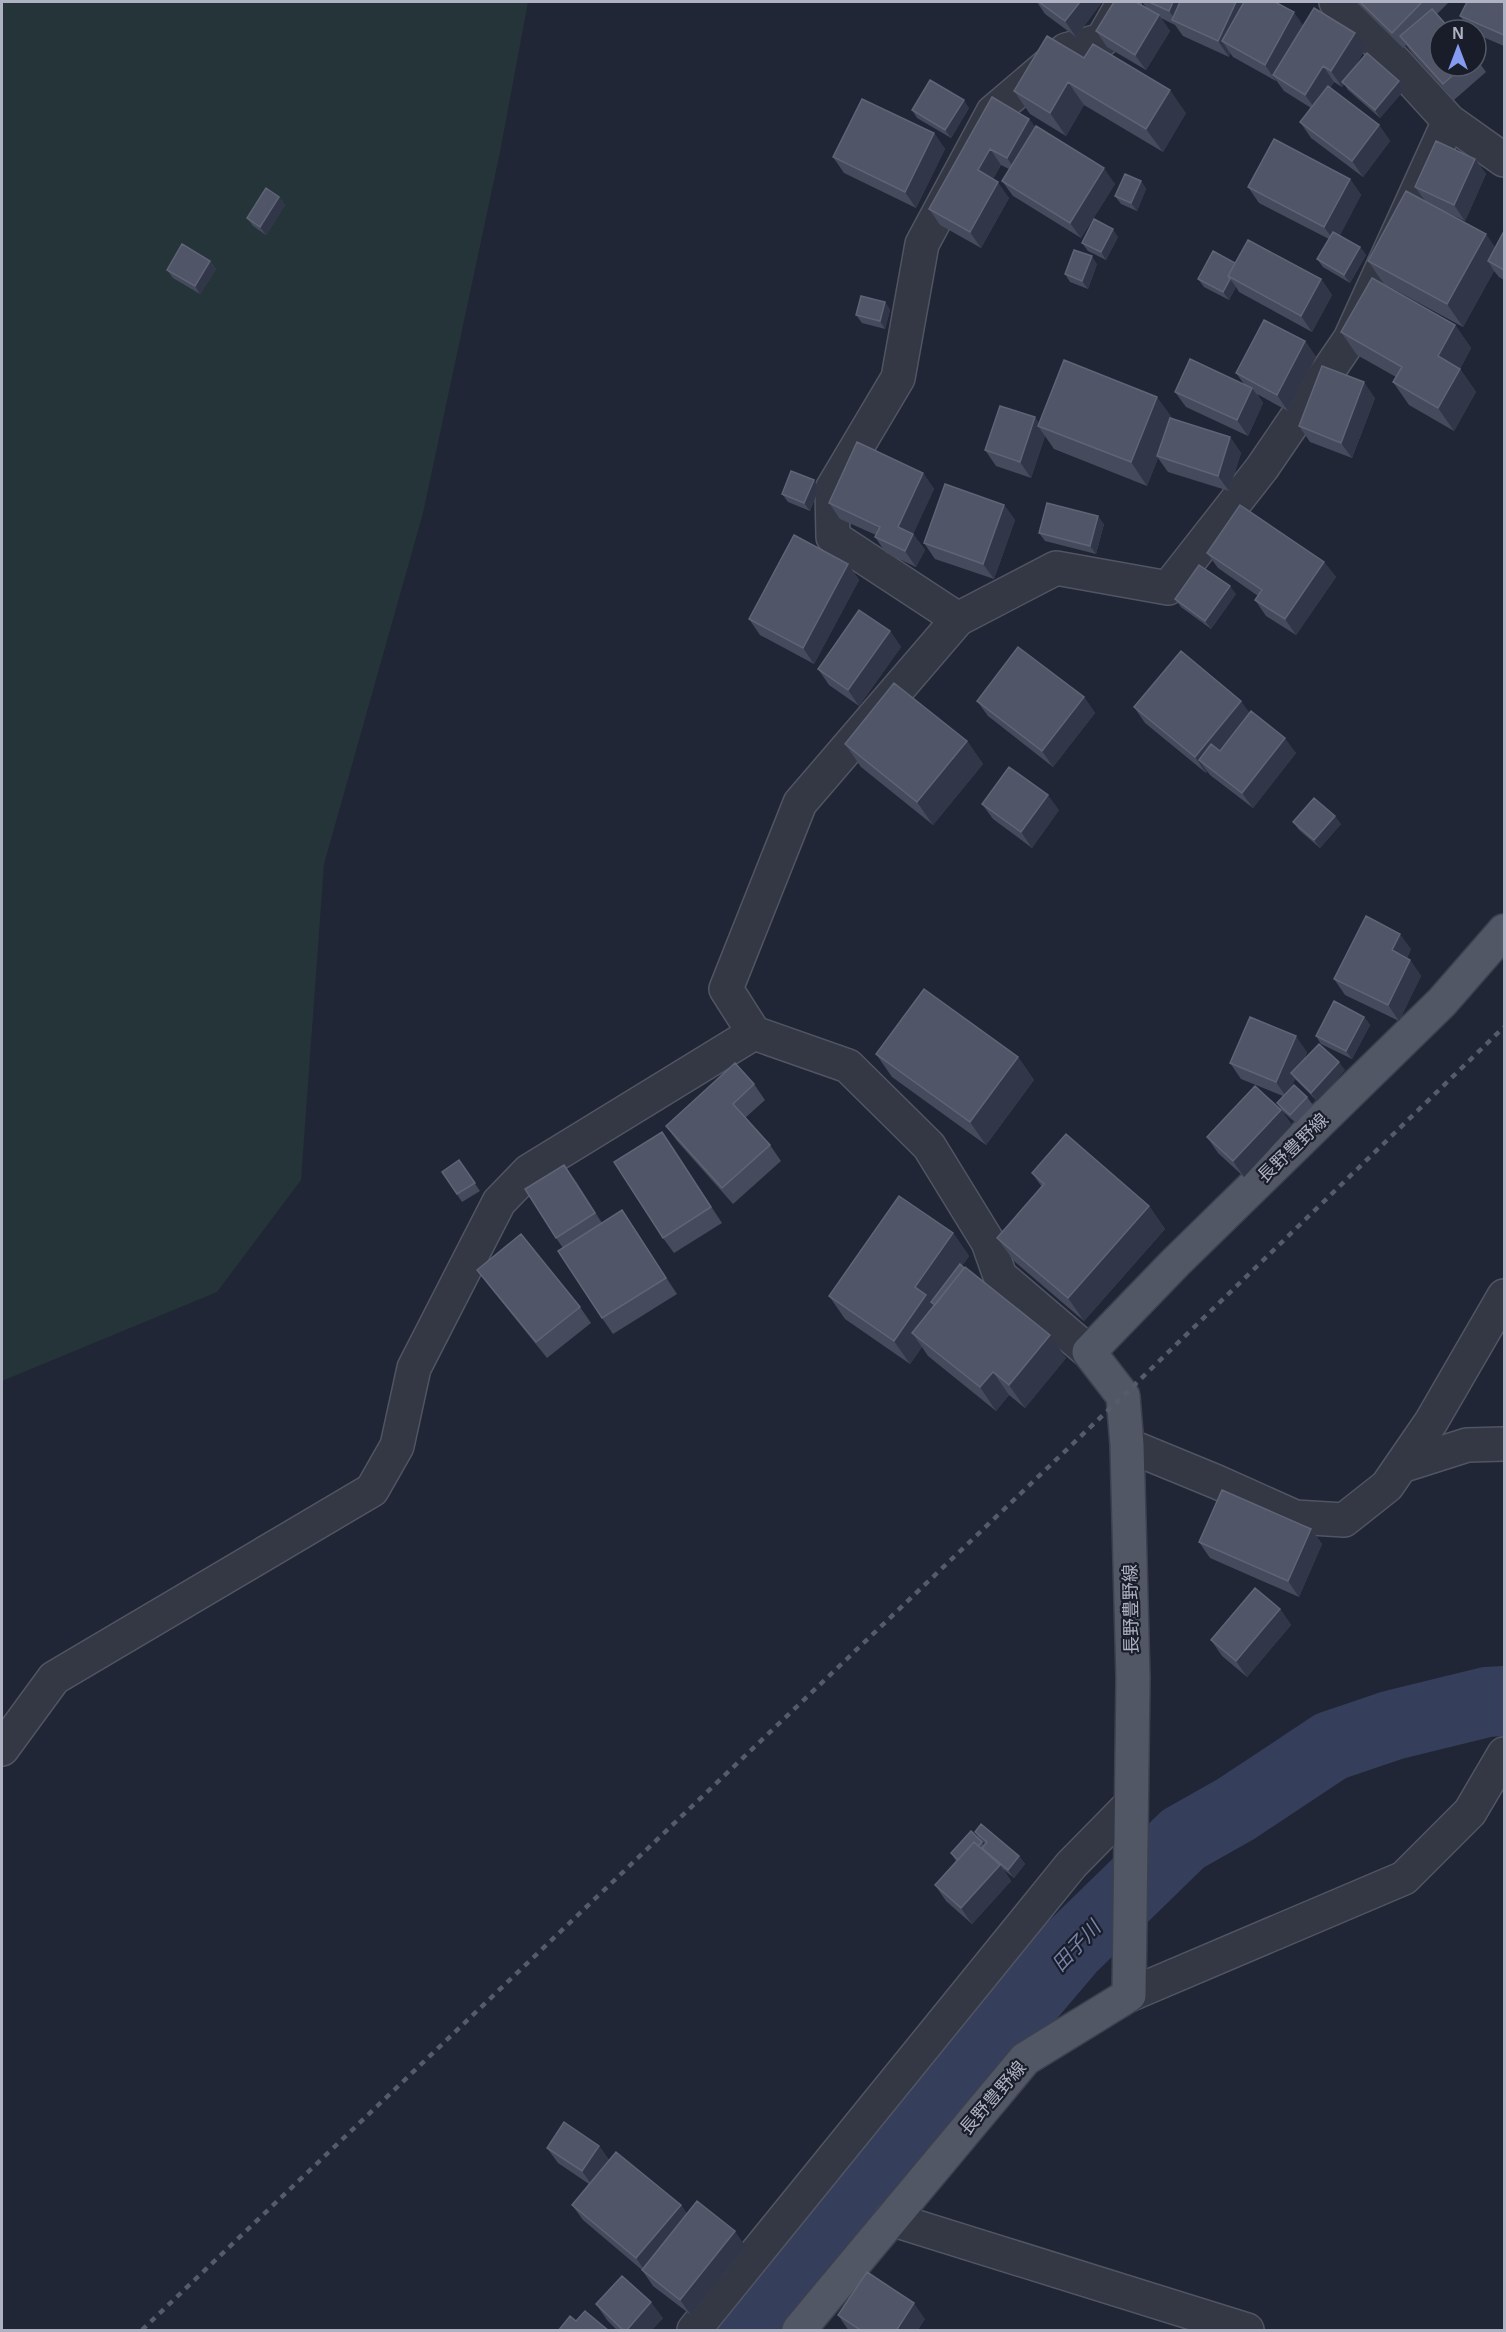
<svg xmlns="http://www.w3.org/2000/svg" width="1506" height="2332" viewBox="0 0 1506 2332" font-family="Arial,'Noto Sans JP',sans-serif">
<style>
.green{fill:#253439}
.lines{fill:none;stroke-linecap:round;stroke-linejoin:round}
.river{stroke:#353e5b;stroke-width:70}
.minor-casing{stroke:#515563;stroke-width:36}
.major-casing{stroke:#3d414f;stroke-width:36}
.minor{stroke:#343845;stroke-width:33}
.major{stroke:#525766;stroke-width:33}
.rail{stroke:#565b6c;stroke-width:4.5;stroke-dasharray:6 6;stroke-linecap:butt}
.wall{fill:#454b5d}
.shaded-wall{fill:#313748}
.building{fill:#505668;stroke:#5f6476;stroke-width:1.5}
.labels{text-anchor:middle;stroke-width:4.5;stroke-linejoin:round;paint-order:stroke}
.street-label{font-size:18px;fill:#aeb2c2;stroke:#191d2a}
.water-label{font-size:20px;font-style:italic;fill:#7784aa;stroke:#191d2a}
</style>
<rect width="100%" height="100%" fill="#202635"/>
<!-- green -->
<path class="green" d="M2,2H528L500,152L423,513L324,864L301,1180L217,1292L2,1381Z"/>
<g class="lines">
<!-- river -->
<path class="river" d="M747,2330L1070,1949L1183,1839L1236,1809L1331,1746L1393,1725L1487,1702L1504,1701"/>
<defs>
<path id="minor" d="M1336,2L1354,17L1449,121L1504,160
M958,619L833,537L832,489L898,378L922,244L993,112L1066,50L1102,40L1124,2
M754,1033L726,989L800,803L958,619L1056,568L1168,588L1262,468L1350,339L1449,121
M1127,1445L1217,1482L1295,1517L1344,1520L1387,1486L1431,1422L1504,1296
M1401,1466L1467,1445L1504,1444
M2,1749L54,1678L372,1490L397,1446L414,1368L499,1202L529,1171L754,1033L848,1066L929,1146L988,1242L1000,1276L1089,1352
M1129,1995L1404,1878L1470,1812L1504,1754
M891,2219L1247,2330
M694,2330L1071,1865L1130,1805"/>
<path id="major" d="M799,2330L1025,2059L1129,1995L1133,1678L1127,1445L1123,1396L1089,1352L1176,1262L1442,1002L1504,931"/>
</defs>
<!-- minor casing -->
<use href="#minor" class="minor-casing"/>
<!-- major casing -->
<use href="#major" class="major-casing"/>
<!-- minor -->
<use href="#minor" class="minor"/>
<!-- major -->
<use href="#major" class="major"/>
<!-- rail -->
<path class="rail" d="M142,2330L1123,1396L1504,1027"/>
</g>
<!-- wall -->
<path class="wall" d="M1037,2H1102L1076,37L1045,14Z
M1142,2H1275L1303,26L1366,48L1354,68L1399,81L1405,89L1380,118L1348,90L1344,84L1342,87L1334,82L1330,88L1379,125L1390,141L1363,177L1311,138L1300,122L1311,108L1284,91L1276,80V81L1233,57L1230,53L1229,57L1183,36L1175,25L1161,18L1170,31L1146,70L1107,47L1096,31L1146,7Z
M1356,2H1449L1437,14L1440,66H1476V58L1486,72L1454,100L1411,52L1406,45L1403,48Z
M1504,2V46L1476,34V30H1470L1460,16Z
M1084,58L1186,113L1163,152L1084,105L1066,136L1030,114L1014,91Z
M992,97L1029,119L1035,127L1115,184L1081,238L1013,196L1002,181L1009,169L1001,165L993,179L1009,198L981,248L940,225L929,209Z
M969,108L951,138L917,118L912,110Z
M934,133L945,149L916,208L844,173L833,157Z
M1475,159L1486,174L1465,221L1435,207L1495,248L1504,231V280L1499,277L1494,271L1463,327L1384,284L1368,261L1426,202L1415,187Z
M1350,179L1361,195L1340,235L1360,247L1366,255L1350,283L1323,267L1317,259L1329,239L1259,203L1248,187Z
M1141,181L1146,189L1137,211L1121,204L1115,196Z
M279,197L285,205L266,235L253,226L247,218Z
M1118,237L1106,260L1088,251L1082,243Z
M210,261L216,269L200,294L173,278L167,270Z
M1235,263L1321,279L1332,295L1312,332L1239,292L1236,287L1229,300L1204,287L1198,279Z
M1097,264L1088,289L1070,282L1065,274Z
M885,302L890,310L885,329L862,323L856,315Z
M1455,325L1471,348L1460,369L1476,392L1454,431L1409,405L1393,382L1396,377L1357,355L1341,332Z
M1305,341L1316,357L1288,411L1257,394L1263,403L1248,436L1186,407L1175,392L1244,384L1236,373Z
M1375,398L1352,458L1310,442L1299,426Z
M1173,419L1230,437L1241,453L1229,491L1168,472L1158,458L1147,486L1054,449L1045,436L1031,478L996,466L985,450L1039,423Z
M923,473L934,489L913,534L925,550L916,567L886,553L875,537L876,535L840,519L829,503Z
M814,480L819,488L810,511L788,502L782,494Z
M1004,505L1015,520L994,579L935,559L924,543Z
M1104,524L1096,554L1045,541L1039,533Z
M1207,553L1324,562L1336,577L1296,635L1266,616L1255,600L1258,596L1218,568Z
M848,564L859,580L814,664L760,635L749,619Z
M1236,594L1211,629L1181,607L1175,599Z
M890,631L901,647L859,706L829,685L818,669Z
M1084,697L1095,713L1053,767L988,716L977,701Z
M1134,707L1250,713L1296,753L1253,808L1210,775L1207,771L1206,773L1145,723Z
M967,741L983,764L933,825L861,767L845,744Z
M982,804L1059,810L1032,848L993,819Z
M1293,822L1341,824L1320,848L1299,830Z
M1411,949L1407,958L1410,960L1421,976L1399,1021L1345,995L1334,979Z
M1364,1017L1370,1025L1352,1059L1321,1044L1316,1036Z
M1307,1052L1304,1060L1345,1070L1317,1101L1295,1079L1291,1088L1307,1097L1313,1105L1296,1123L1282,1111L1277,1103L1283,1096L1241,1079L1230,1063Z
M876,1054L1018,1057L1034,1080L986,1145L892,1077Z
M754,1084L765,1100L745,1118L770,1145L781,1161L733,1204L677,1141L666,1126Z
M1281,1110L1292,1125L1244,1177L1218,1153L1207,1137Z
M673,1147L722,1223L674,1253L663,1238Z
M459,1160L480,1191L462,1202L442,1172Z
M1032,1173L1149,1206L1165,1229L1084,1321L1014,1261L997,1238L1042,1187Z
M576,1181L602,1223L633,1226L677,1294L613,1334L602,1318L563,1248L556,1238Z
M953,1233L969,1256L962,1266L1066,1358L1025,1408L1009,1395L996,1411L928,1356L922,1347L910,1364L845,1319L829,1296Z
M477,1270L580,1307L591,1323L547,1358L489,1286Z
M1311,1529L1322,1544L1299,1597L1210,1558L1199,1542Z
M1280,1609L1291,1625L1247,1677L1222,1656L1211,1640Z
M975,1832L1019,1856L1025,1864L1014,1878L1003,1869L1011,1881L972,1924L946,1901L935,1885L956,1861L951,1853L982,1842L984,1845L985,1844L980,1840Z
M599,2146L609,2160L681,2205L687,2214L746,2247L691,2315L653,2286L642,2270L583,2220L572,2205L589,2184L558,2163L547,2148Z
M596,2304L663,2318L651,2331H618L607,2320Z
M838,2315L925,2319L917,2331H849Z"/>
<!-- shaded-wall -->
<path class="shaded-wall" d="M1080,2H1102L1076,37L1065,21Z
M1173,2H1192L1177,22L1169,11Z
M1236,2H1254L1222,41L1230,53L1229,57L1218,41Z
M1294,12L1305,28L1273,75L1276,80V81L1265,65Z
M1159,15L1170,31L1146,70L1135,55Z
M1355,33L1366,48L1345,84L1342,82L1344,84L1342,87L1331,71Z
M1323,66L1334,82L1316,110L1305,95Z
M1399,81L1405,89L1380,118L1375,110Z
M1068,82L1084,105L1066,136L1050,113Z
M1170,90L1186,113L1163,152L1146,129Z
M964,100L969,108L951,138L945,130Z
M1029,119L1040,134L1018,174L1007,158Z
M1379,125L1390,141L1363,177L1352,161Z
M934,133L945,149L916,208L905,192Z
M990,149L1001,165L989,186L978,170Z
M1475,159L1486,174L1465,221L1454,205Z
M1104,168L1115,184L1081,238L1070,223Z
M1350,179L1361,195L1336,243L1324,227Z
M1141,181L1146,189L1137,211L1131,203Z
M998,182L1009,198L981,248L970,232Z
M279,197L285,205L266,235L260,227Z
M1113,229L1118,237L1106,260L1101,252Z
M1486,234L1502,257L1488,261L1494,271L1463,327L1447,304Z
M1360,247L1366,255L1350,283L1344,275Z
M1092,256L1097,264L1088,289L1082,281Z
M210,261L216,269L200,294L195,286Z
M1230,279L1236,287L1229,300L1223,292Z
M1321,279L1332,295L1312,332L1301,316Z
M885,302L890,310L885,329L880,321Z
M1455,325L1471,348L1460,369L1476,392L1454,431L1438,408V356Z
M1305,341L1316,357L1288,411L1277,395Z
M1364,382L1375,398L1352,458L1341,443Z
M1252,388L1263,403L1248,436L1237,420Z
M1157,397L1174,420L1157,456L1158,458L1147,486L1131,462Z
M1035,417L1042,427L1038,426L1045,436L1031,478L1020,462Z
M1230,437L1241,453L1229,491L1218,476Z
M923,473L934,489L909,543L898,527Z
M814,480L819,488L810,511L804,503Z
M1004,505L1015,520L994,579L983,564Z
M1098,516L1104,524L1096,554L1090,546Z
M913,534L925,550L916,567L905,551Z
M1324,562L1336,577L1296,635L1285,619Z
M848,564L859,580L814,664L803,648Z
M1230,586L1236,594L1211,629L1205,621Z
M890,631L901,647L859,706L848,690Z
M1084,697L1095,713L1053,767L1042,751Z
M1241,701L1252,716L1210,768L1199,760L1207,771L1206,773L1195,757Z
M1285,738L1296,753L1253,808L1242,793Z
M967,741L983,764L933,825L917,802Z
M1048,795L1059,810L1032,848L1021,832Z
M1335,816L1341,824L1320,848L1314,840Z
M1400,934L1411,949L1403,966L1392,950Z
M1410,960L1421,976L1399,1021L1388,1005Z
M1364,1017L1370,1025L1352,1059L1346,1051Z
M1296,1036L1307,1052L1296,1078L1291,1073L1295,1079L1287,1098L1276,1082Z
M1018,1057L1034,1080L986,1145L970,1122Z
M1339,1062L1345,1070L1317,1101L1311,1093Z
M1281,1110L1292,1125L1244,1177L1233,1161Z
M662,1132L673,1147L722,1223L711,1207Z
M564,1165L576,1181L606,1229L595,1213Z
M1149,1206L1165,1229L1084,1321L1068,1298Z
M622,1210L633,1226L677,1294L666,1278Z
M953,1233L969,1256L935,1305L931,1302L942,1318L912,1333L922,1347L910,1364L894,1341L915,1287Z
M1050,1335L1066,1358L1025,1408L1009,1385Z
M993,1372L1009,1395L996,1411L980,1387Z
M1311,1529L1322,1544L1299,1597L1288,1581Z
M1280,1609L1291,1625L1247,1677L1236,1661Z
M1019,1856L1025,1864L1014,1878L1008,1870Z
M1000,1865L1011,1881L972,1924L961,1908Z
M599,2146L610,2162L593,2187L582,2171Z
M681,2205L692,2221L647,2274L636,2258Z
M735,2231L746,2247L691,2315L680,2300Z
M651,2302L663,2318L651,2331H626Z
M914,2303L925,2319L917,2331H896Z"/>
<!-- building -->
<path class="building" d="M1039,2H1080L1065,21Z
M1114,2H1136L1159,15L1135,55L1096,31Z
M1149,2H1173L1169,11Z
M1180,2H1236L1218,41L1172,20Z
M1244,2H1275L1294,12L1265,65L1222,41Z
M1360,2H1422L1392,33Z
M1467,2H1504V35L1460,16Z
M1314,8L1355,33L1331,71L1323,66L1305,95L1273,75Z
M1432,9L1451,30H1440V66H1463L1443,84L1400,36Z
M1047,36L1084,58L1093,44L1170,90L1146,129L1068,82L1050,113L1014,91Z
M1367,53L1399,81L1375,110L1342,82Z
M930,80L964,100L945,130L912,110Z
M1328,86L1379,125L1352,161L1300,122Z
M992,97L1029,119L1007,158L990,149L978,170L998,182L970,232L929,209Z
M862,99L934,133L905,192L833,157Z
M1036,126L1104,168L1070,223L1002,181Z
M1274,139L1350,179L1324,227L1248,187Z
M1436,141L1475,159L1454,205L1415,187Z
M1125,174L1141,181L1131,203L1115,196Z
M266,188L279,197L260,227L247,218Z
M1406,191L1486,234L1447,304L1368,261Z
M1094,219L1113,229L1101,252L1082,243Z
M1504,231V270L1488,261Z
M1333,232L1360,247L1344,275L1317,259Z
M1248,240L1321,279L1301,316L1228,276Z
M182,244L210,261L195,286L167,270Z
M1074,250L1092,256L1082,281L1065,274Z
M1213,251L1235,263L1228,276L1230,279L1223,292L1198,279Z
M1372,278L1455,325L1438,356L1460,369L1438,408L1393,382L1402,367L1341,332Z
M861,296L885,302L880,321L856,315Z
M1264,320L1305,341L1277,395L1236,373Z
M1190,359L1252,388L1237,420L1175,392Z
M1064,360L1157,397L1131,462L1038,426Z
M1322,366L1364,382L1341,443L1299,426Z
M1000,406L1035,417L1020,462L985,450Z
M1170,418L1230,437L1218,476L1157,456Z
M857,442L923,473L898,527L913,534L905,551L875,537L880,527L829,503Z
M791,471L814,480L804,503L782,494Z
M945,484L1004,505L983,564L924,543Z
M1047,503L1098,516L1090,546L1039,533Z
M1240,505L1324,562L1285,619L1255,600L1262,590L1207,553Z
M794,535L848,564L803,648L749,619Z
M1199,565L1230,586L1205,621L1175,599Z
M859,610L890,631L848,690L818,669Z
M1018,647L1084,697L1042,751L977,701Z
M1181,651L1241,701L1195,757L1134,707Z
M894,683L967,741L917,802L845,744Z
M1251,711L1285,738L1242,793L1199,760L1211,744L1220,751Z
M1009,767L1048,795L1021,832L982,804Z
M1314,798L1335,816L1314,840L1293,822Z
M1366,916L1400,934L1392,950L1410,960L1388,1005L1334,979Z
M924,989L1018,1057L970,1122L876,1054Z
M1334,1001L1364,1017L1346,1051L1316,1036Z
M1250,1017L1296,1036L1276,1082L1230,1063Z
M1319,1044L1339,1062L1311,1093L1291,1073Z
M735,1063L754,1084L733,1104L770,1145L722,1188L666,1126Z
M1294,1085L1307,1097L1290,1115L1277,1103Z
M1255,1086L1281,1110L1233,1161L1207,1137Z
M662,1132L711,1207L663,1238L614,1162Z
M1066,1134L1149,1206L1068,1298L997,1238L1044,1184L1032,1173Z
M459,1160L475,1183L457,1194L442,1172Z
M564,1165L595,1213L556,1238L525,1189Z
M899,1196L953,1233L915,1287L926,1295L894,1341L829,1296Z
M622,1210L666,1278L602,1318L558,1251Z
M521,1234L580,1307L536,1342L477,1270Z
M960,1264L964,1268L935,1305L931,1302Z
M965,1267L1050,1335L1009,1385L993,1372L980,1387L912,1333Z
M1222,1490L1311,1529L1288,1581L1199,1542Z
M1255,1588L1280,1609L1236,1661L1211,1640Z
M981,1824L1019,1856L1008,1870L982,1848L987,1842L975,1832Z
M971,1831L982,1842L978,1846L974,1842L958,1860L951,1853Z
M974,1842L1000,1865L961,1908L935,1885Z
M564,2122L599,2146L582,2171L547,2148Z
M616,2152L681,2205L636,2258L572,2205Z
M697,2201L735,2231L680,2300L642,2270Z
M867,2272L914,2303L896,2331H862L838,2315Z
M622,2276L651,2302L626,2331H624L596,2304Z
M585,2311L609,2331H558L570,2316L576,2321Z"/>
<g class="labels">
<!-- street labels -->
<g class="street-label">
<text transform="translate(1293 1148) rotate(-44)" y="6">長野豊野線</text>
<text transform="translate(1131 1609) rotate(-91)" y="6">長野豊野線</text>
<text transform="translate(993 2098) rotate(-49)" y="6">長野豊野線</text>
</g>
<!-- water labels -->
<g class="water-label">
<text transform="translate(1076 1946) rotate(-47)" y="7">田子川</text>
</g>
</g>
<!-- border -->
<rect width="1506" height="2332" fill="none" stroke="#aeb2c2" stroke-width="6"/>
<!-- north arrow -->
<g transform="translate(1458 48)"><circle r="28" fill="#191d2a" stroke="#555967" stroke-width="1.5"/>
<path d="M0-4.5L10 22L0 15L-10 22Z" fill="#849bf1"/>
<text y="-9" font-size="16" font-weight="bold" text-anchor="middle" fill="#aeb2c2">N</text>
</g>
</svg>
